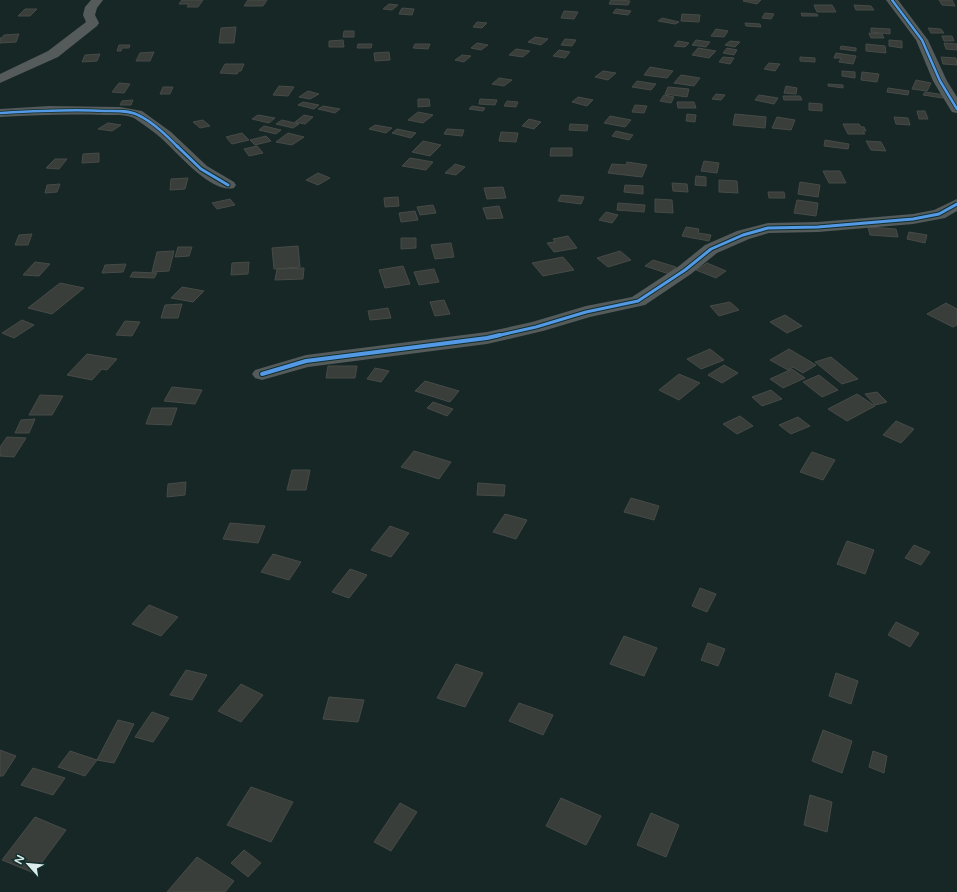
<svg xmlns="http://www.w3.org/2000/svg" width="957" height="892" viewBox="0 0 957 892" font-family="'Varela Round',sans-serif">
<style>
.building{fill:#3a3e3b;stroke:#474b47}
.lines{fill:none;stroke-linecap:round;stroke-linejoin:round}
.minor{fill:#545b5a;fill-rule:evenodd}
.cycleway-far2-casing{stroke:#102e2c;stroke-width:4}
.cycleway-far1-casing{stroke:#102e2c;stroke-width:5}
.cycleway-casing{stroke:#102e2c;stroke-width:6}
.cycleway-far2{stroke:#5399e6;stroke-width:2.5}
.cycleway-far1{stroke:#5399e6;stroke-width:3}
.cycleway{stroke:#5399e6;stroke-width:4}
</style>
<rect width="100%" height="100%" fill="#172726"/>
<!-- building -->
<path class="building" d="M182,0H203L198,7H187L189,4H179Z
M248,0H267L263,6H244Z
M611,0H620L630,1L628,5L609,4Z
M744,0H761L757,4L743,1Z
M939,0H952L955,6L942,5Z
M389,4L398,5L392,10L383,9Z
M814,5H832L836,12H817Z
M854,5L871,6L874,10H856Z
M402,8L414,9L412,15L399,14Z
M25,9H37L30,16H18Z
M616,9L631,11L628,15L613,13Z
M564,11L578,12L574,19L561,18Z
M765,13L774,14L771,19L762,18Z
M801,13L817,14L818,16H802Z
M682,14L700,15L699,22L681,21Z
M662,18L679,22L675,24L658,21Z
M477,22L487,23L482,28L473,27Z
M745,23L760,24L761,27L746,26Z
M236,27L234,43H219L221,28Z
M871,28L890,29V34L871,32Z
M928,28L941,29L944,33H931Z
M716,29L728,31L724,37L711,36Z
M344,31H354V37H343Z
M869,33L882,34L884,38H871Z
M19,34L16,42L0,43V38H2L4,35Z
M942,36H952L954,41H944Z
M535,37L548,39L541,45L528,42Z
M565,39L576,40L572,46L561,45Z
M343,40L344,47H329V41Z
M696,40L710,42L706,47L692,45Z
M889,40L902,41V48L889,46Z
M678,41L689,43L685,47L674,46Z
M730,41L740,42L735,47L725,45Z
M477,43L488,45L481,50L471,48Z
M944,43L957,44V50L946,49Z
M358,44H372L371,48H357Z
M415,44H430L428,49L413,48Z
M866,44L885,46L886,53L866,51Z
M119,45H130L129,48H122L121,51H117Z
M841,46L856,48V51L840,49Z
M698,48L716,51L709,58L692,55Z
M727,48L737,50L734,55L723,53Z
M516,49L530,51L523,57L509,55Z
M559,50L570,52L565,58L553,56Z
M154,52L150,61H136L140,53Z
M389,52L390,60L375,61L374,53Z
M836,53L856,56L853,64L839,62L841,58H834Z
M100,54L97,61L82,62L85,55Z
M462,55L471,56L464,62L455,60Z
M723,57L734,58L730,64L719,62Z
M800,57L815,58V62L800,61Z
M941,57L956,58L957,65L943,64Z
M769,63L780,64L775,71L764,69Z
M225,64H244L241,71H239L237,74L220,73Z
M650,67L673,71L667,78L644,75Z
M603,71L616,73L608,80L595,77Z
M842,71L855,72V78L842,76Z
M862,72L879,74L877,82L861,80Z
M681,75L700,78L694,86L674,83Z
M499,78L512,80L504,86L492,84Z
M916,80L931,83L927,91L912,89Z
M637,81L656,84L651,90L632,87Z
M119,83L130,84L124,93L112,92Z
M828,84L843,85V88L828,86Z
M279,86L294,87L288,96L273,95Z
M786,86L797,88L796,94L784,93Z
M163,87H173L170,94H160Z
M668,87L689,89L687,97L665,94Z
M888,88L909,91L908,95L887,92Z
M308,91L319,94L310,99L299,97Z
M925,92L945,95L943,98L923,95Z
M716,94L725,95L721,100L712,99Z
M664,95L674,97L671,103L660,101Z
M759,95L778,98L774,104L755,100Z
M783,96H800L802,100H784Z
M578,97L593,100L587,106L572,102Z
M418,99H429L430,106L418,107Z
M480,99L497,100L495,105L479,104Z
M133,100L131,105H120L122,101Z
M507,101L518,102L516,107L504,106Z
M303,102L319,105L314,109L298,105Z
M677,102H694L696,108H678Z
M809,103L822,104V111L809,110Z
M635,105L647,106L644,113L632,112Z
M323,106L340,109L335,113L318,109Z
M472,106L485,108L483,111L469,109Z
M917,111H925L928,119H919Z
M418,112L433,115L423,123L408,120Z
M687,114L696,115L695,122L686,121Z
M735,114L766,117L765,128L733,125Z
M258,115L275,118L269,123L252,119Z
M304,115L313,117L305,124L295,122Z
M610,116L631,120L625,127L604,123Z
M777,117L795,120L791,130L772,128Z
M894,117L908,118L910,125L896,124Z
M529,119L541,122L534,129L522,126Z
M203,120L210,126L200,128L193,122Z
M282,120L299,124L293,128L276,124Z
M108,123L121,125L112,131L98,129Z
M570,124L588,125L587,131L569,130Z
M843,124H859L861,127H864L866,131H863L865,134H848Z
M375,125L392,128L386,133L369,129Z
M264,126L281,130L276,134L259,130Z
M397,129L416,133L411,138L392,133Z
M447,129L464,130L462,136L444,134Z
M616,131L633,135L629,140L612,136Z
M501,132L518,133L516,142L499,141Z
M242,133L249,140L232,144L226,137Z
M288,133L304,137L292,145L276,142Z
M266,136L271,141L255,145L250,140Z
M825,140L849,144L848,149L824,146Z
M423,141L441,145L430,156L412,152Z
M866,141L881,142L886,151L871,150Z
M257,146L263,153L249,156L244,149Z
M551,148H572V156H550Z
M99,153V162L82,163L83,154Z
M410,158L433,162L426,170L402,166Z
M55,159H67L59,169L46,168Z
M704,161L719,163L717,173L701,171Z
M627,162L647,165L642,177L608,173L612,164L626,165Z
M455,164L465,167L456,175L445,173Z
M823,171H840L846,183H829Z
M318,173L330,178L318,185L306,180Z
M696,176L706,177V186L695,185Z
M188,178L185,189L170,190L171,179Z
M719,180L737,181L738,193L719,192Z
M800,182L820,185L818,197L798,194Z
M672,183L687,184L688,192L673,191Z
M60,184L57,192L45,193L47,185Z
M625,185L643,186V194L624,192Z
M503,187L506,198L487,199L484,188Z
M768,192H784L785,198H769Z
M561,195L584,197L581,204L558,201Z
M398,197L399,206L385,207L384,198Z
M230,199L235,205L217,209L212,203Z
M655,199L672,200L673,213L655,212Z
M797,200L818,203L816,216L794,213Z
M618,203L645,205L644,212L617,210Z
M433,205L436,213L420,215L417,207Z
M499,206L503,218L487,219L483,208Z
M415,211L418,220L401,222L399,213Z
M606,212L618,215L612,223L599,220Z
M686,227L699,229L698,233L711,235L709,241L682,236Z
M868,227L896,229L898,237L870,235Z
M909,232L927,235L925,243L907,239Z
M32,234L28,245H15L19,235Z
M568,236L577,248L554,252L547,243L555,242L553,239Z
M401,238H416V248L401,249Z
M451,243L454,257L435,259L431,245Z
M298,246L300,267L274,269L272,248Z
M178,247H192L189,256L175,257Z
M174,251L169,271L152,272L157,252Z
M620,251L631,260L608,267L597,258Z
M563,257L574,270L543,276L532,263Z
M653,260L676,267L669,274L645,266Z
M35,262L50,264L39,276L23,275Z
M249,262L248,274L231,275L232,263Z
M707,263L726,271L716,278L696,270Z
M126,264L123,272L102,273L105,265Z
M403,266L410,284L385,288L379,270Z
M304,268L303,279L275,280L277,269Z
M434,269L439,282L419,285L414,272Z
M133,272L157,273L154,278L130,277Z
M60,283L84,288L52,314L28,308Z
M182,287L204,291L193,302L171,298Z
M444,300L450,314L435,316L430,302Z
M730,302L739,310L719,316L710,306Z
M946,303L957,309V325L953,327L927,314Z
M182,304L178,318H161L165,305Z
M388,308L391,318L370,320L368,311Z
M785,315L802,326L787,333L770,322Z
M22,320L34,325L14,338L2,333Z
M125,321L140,322L132,336L116,335Z
M710,349L724,360L701,369L687,359Z
M789,349L816,365L803,373L793,367L788,370L770,360Z
M87,354L117,359L107,370L102,369L92,380L67,375Z
M831,357L858,379L842,384L815,362Z
M724,365L738,373L722,383L708,375Z
M328,366H357L355,378H326Z
M375,368L389,371L381,382L367,379Z
M792,369L805,378L783,388L770,379Z
M679,374L700,383L679,400L659,390Z
M819,375L838,390L822,397L803,382Z
M425,381L459,391L450,402L415,391Z
M172,387L202,390L195,404L164,401Z
M771,390L782,399L762,406L752,397Z
M877,392L887,402L875,405L865,394Z
M857,394L875,406L847,421L828,409Z
M40,395L63,396L52,415H29Z
M433,402L453,409L447,416L427,408Z
M152,408H177L171,425L146,424Z
M740,416L753,426L737,434L723,424Z
M798,417L810,426L791,434L779,425Z
M35,419L29,433H15L21,420Z
M896,421L914,429L901,443L883,435Z
M7,437L26,438L14,457L0,456V447Z
M414,451L451,462L439,479L401,467Z
M812,452L835,460L823,480L800,472Z
M292,470H310L306,490H287Z
M186,482L185,495L167,497L168,484Z
M478,483L505,485L504,496L477,495Z
M631,498L659,506L654,520L624,512Z
M505,514L527,520L516,539L493,532Z
M230,523L265,526L258,543L223,539Z
M390,526L409,533L391,557L371,550Z
M847,541L874,550L865,574L837,564Z
M914,545L930,552L921,565L905,558Z
M273,554L301,562L289,580L261,572Z
M350,569L367,575L349,598L332,592Z
M700,588L716,594L707,612L692,606Z
M149,605L178,617L161,636L132,624Z
M896,622L919,633L910,647L888,635Z
M624,636L657,648L644,676L610,664Z
M708,643L725,649L718,666L701,660Z
M456,664L483,673L465,707L437,698Z
M186,670L207,675L192,700L170,695Z
M836,673L858,681L851,704L829,696Z
M241,684L263,695L241,722L218,711Z
M329,697L364,700L358,722L323,719Z
M519,703L553,715L543,735L509,721Z
M152,712L169,718L153,742L135,737Z
M118,720L134,724L114,763L97,760Z
M823,730L852,741L842,773L812,761Z
M0,750L16,756L3,776H0Z
M70,751L97,760L85,776L58,767Z
M873,751L887,756L884,773L869,767Z
M33,768L65,778L53,795L21,785Z
M251,787L293,802L271,842L227,825Z
M810,795L832,802L827,832L804,825Z
M561,798L601,816L586,845L546,826Z
M400,803L417,812L391,851L374,842Z
M651,813L679,825L666,857L637,845Z
M35,817L66,830L34,873L2,860Z
M244,850L261,863L248,877L231,863Z
M197,857L234,881L225,892H167Z"/>
<g class="lines">
<!-- minor -->
<path class="minor" d="M91,0H103L97,8L95,15L99,23L97,26L58,57L0,83V74L48,51L86,22L83,15L85,7Z
M886,0H898L928,40L947,81L957,97V113L952,112L950,109L933,81L916,40Z
M49,106L120,107L142,111L171,132L207,166L234,182L236,185L234,188C211,194 177,152 161,138C153,131 143,124 134,118C126,114 113,115 104,115C69,114 35,115 0,117V109Z
M957,199V211L945,218L913,224L818,232L769,233L749,239L717,253L691,274L645,305L590,317L543,331L487,344L308,367L262,380L255,378L252,374L255,370L306,355L487,332L532,322L586,306L632,297L679,266L705,245L737,231L768,223L818,222L913,214L934,210Z"/>
<defs>
<path id="cycleway-far2" d="M892,0L922,40L940,81L957,109
M0,113C35,111 69,109 104,111C115,111 129,110 138,115C153,122 167,136 178,147"/>
<path id="cycleway-far1" d="M177,146L201,169L228,185
M496,336L536,327L586,312L638,301L685,270L711,249L743,235L768,228L818,227L913,219L939,214L957,204"/>
<path id="cycleway" d="M262,374L306,361L487,338L500,335"/>
</defs>
<!-- cycleway-far2 casing -->
<use href="#cycleway-far2" class="cycleway-far2-casing"/>
<!-- cycleway-far1 casing -->
<use href="#cycleway-far1" class="cycleway-far1-casing"/>
<!-- cycleway casing -->
<use href="#cycleway" class="cycleway-casing"/>
<!-- cycleway-far2 -->
<use href="#cycleway-far2" class="cycleway-far2"/>
<!-- cycleway-far1 -->
<use href="#cycleway-far1" class="cycleway-far1"/>
<!-- cycleway -->
<use href="#cycleway" class="cycleway"/>
</g>
<!-- north arrow -->
<g transform="translate(28 864) rotate(297)" stroke="#102e2c" stroke-width="3" paint-order="stroke">
<path d="M0-3L7 15L0 10L-7 15Z" fill="#dbecea"/>
<text y="-6" font-size="11" font-weight="bold" text-anchor="middle" fill="#dbecea">N</text>
</g>
</svg>
